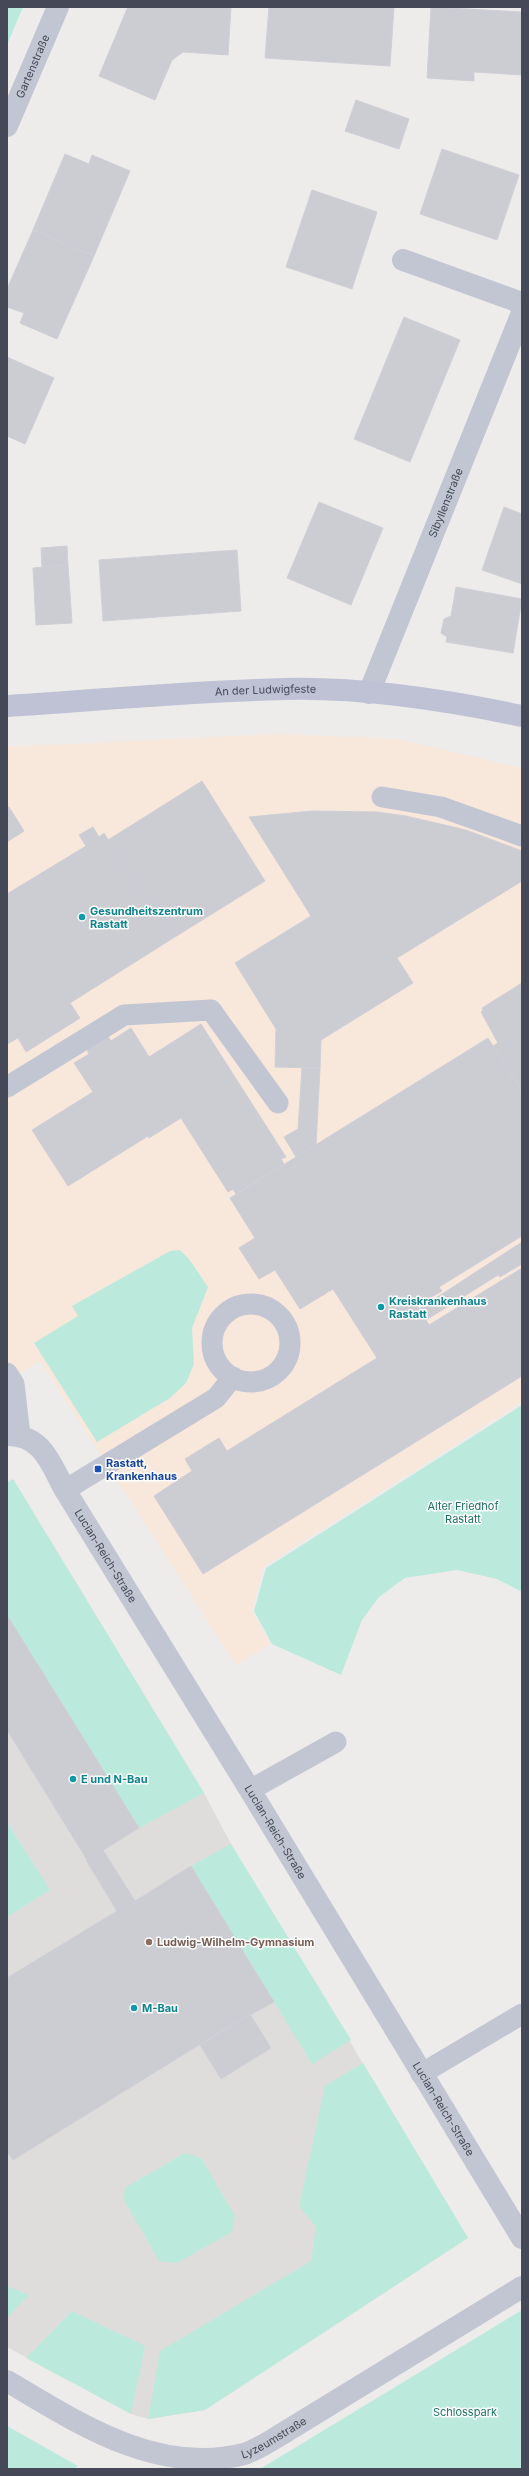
<svg xmlns="http://www.w3.org/2000/svg" width="529" height="2476" viewBox="0 0 529 2476" font-family="Inter,sans-serif">
<style>
.education{fill:#dfdddc}
.medical{fill:#f8e7db}
.green{fill:#bbeadd}
.building{fill:#ccccd3;stroke:#d0cfd7}
.lines{fill:none;stroke-linecap:round;stroke-linejoin:round}
.lane{stroke:#c2c5d2;stroke-width:21}
.street{stroke:#c2c5d2;stroke-width:22}
.secondary{stroke:#bfc2d4;stroke-width:22}
.culture-dot{fill:#0f9aa8;stroke:#fff;stroke-width:1.5}
.transit-dot{fill:#1a4fb4;stroke:#fff;stroke-width:1.5}
.education-dot{fill:#8d6e63;stroke:#fff;stroke-width:1.5}
.labels{text-anchor:middle;stroke-width:3;stroke-linejoin:round;paint-order:stroke}
.street-label{font-size:11px;fill:#454957;stroke:#fff}
.culture-label{font-size:11px;font-weight:bold;fill:#0d838f;stroke:#fff;text-anchor:start}
.transit-label{font-size:11px;font-weight:bold;fill:#164399;stroke:#fff;text-anchor:start}
.park-label{font-size:11px;fill:#1c7264;stroke:#fff}
.education-label{font-size:11px;font-weight:bold;fill:#785e54;stroke:#fff;text-anchor:start}
</style>
<rect width="100%" height="100%" fill="#eeeceb"/>
<!-- education -->
<path class="education" d="M13,1479L204,1793L231,1844L468,2238L205,2410L148,2419L131,2414L7,2347V1483Z"/>
<!-- medical -->
<path class="medical" d="M277,734L398,739L522,768V1402L263,1567L252,1611L270,1644L236,1665L40,1361L7,1381V747Z"/>
<!-- green -->
<path class="green" d="M7,7H23L7,45Z
M180,1250L189,1259L208,1287L192,1328L194,1364L186,1383L170,1398L97,1442L34,1343L78,1316L72,1306L170,1251Z
M522,1405V1592L497,1579L457,1570L405,1578L379,1597L362,1620L341,1675L272,1644L254,1611L266,1568Z
M13,1479L204,1793L139,1828L7,1615V1483Z
M7,1822L50,1890L7,1917Z
M231,1844L351,2040L312,2064L191,1866Z
M363,2063L468,2238L205,2410L148,2419L160,2351L311,2261L316,2227L299,2206L325,2086Z
M185,2153L201,2158L235,2216L232,2232L177,2263L159,2261L123,2198L126,2187Z
M7,2286L29,2295L7,2318Z
M522,2310V2469H260Z
M72,2311L145,2346L131,2414L26,2358Z
M7,2426L78,2466L73,2469H7Z"/>
<!-- building -->
<path class="building" d="M129,7H231L228,55L183,52L172,60L155,100L99,76L127,9Z
M269,7H394L390,66L265,58Z
M431,7L522,12V75L474,72V81L427,78Z
M356,100L409,119L399,149L345,131Z
M442,149L519,175L497,240L420,214Z
M65,154L89,164L92,155L130,171L94,256L33,230Z
M312,190L377,212L352,289L286,267Z
M33,230L94,256L57,339L20,323L24,313L7,307V289Z
M404,317L460,340L410,462L354,439Z
M7,357L54,378L25,444L7,436Z
M319,502L383,528L351,605L287,578Z
M504,507L522,514V584L482,570Z
M67,546L68,565L42,567L41,548Z
M237,550L241,611L103,621L99,560Z
M68,565L72,623L36,625L33,568Z
M456,587L522,599L513,653L446,642L447,637L441,633L444,619L451,616Z
M202,781L265,881L170,940L108,840Z
M9,807L24,831L7,842V808Z
M312,811L377,812L406,816L466,830L522,851V881L397,958L413,983L321,1040L320,1068L275,1067L276,1029L235,963L311,916L249,817Z
M93,827L99,837L104,833L170,940L70,1003L80,1018L26,1052L18,1038L7,1044V894L86,846L79,835Z
M522,983V1091L493,1046L498,1043L481,1012L483,1010L482,1008Z
M201,1024L286,1157L281,1159L284,1164L236,1194L233,1189L228,1192L181,1118L149,1138L148,1136L68,1186L32,1130L93,1092L74,1063L89,1054L86,1048L107,1035L111,1041L131,1028L149,1057Z
M488,1038L522,1091V1236L439,1287L442,1291L417,1305L429,1325L522,1268V1376L203,1574L154,1496L192,1471L185,1459L219,1438L227,1451L377,1358L333,1289L300,1309L275,1270L259,1279L239,1248L255,1238L230,1198Z
M302,1068H320L316,1145L296,1157L284,1137L298,1129Z
M522,1242V1264L500,1277L498,1275L426,1320L419,1309Z
M7,1615L139,1828L87,1860L7,1730Z
M103,1850L135,1901L191,1866L274,2002L228,2027L13,2160L7,2151V1978L117,1911L86,1860Z
M250,2014L271,2048L221,2079L200,2045Z"/>
<g class="lines">
<!-- lane -->
<path class="lane" d="M382,797L441,807L522,836
M7,1087L124,1015L211,1010L278,1103
M212 1343a39 39 0 1 1 78 0a39 39 0 1 1-78 0Z
M7,1373L14,1384L20,1435
M65,1490L216,1398L233,1377
M250,1790L336,1742
M421,2074L522,2014"/>
<!-- street -->
<g class="street">
<path id="s1" d="M7,126L58,7"/>
<path d="M403,260L522,303"/>
<path id="s2" d="M369,693L522,313"/>
<path id="s3" d="M7,1435C43,1435 50,1463 65,1490L250,1790L522,2238"/>
<path id="s4" d="M7,2381C78,2423 157,2476 244,2454C256,2450 267,2443 277,2437L522,2287"/>
</g>
<!-- secondary -->
<path class="secondary" id="s5" d="M7,706C99,700 192,691 285,689C363,687 446,700 522,716"/>
</g>
<!-- markers -->
<g class="culture-dot">
<circle cx="82" cy="917" r="4"/>
<circle cx="381" cy="1307" r="4"/>
<circle cx="73" cy="1779" r="4"/>
<circle cx="134" cy="2008" r="4"/>
</g>
<rect class="transit-dot" x="94" y="1465" width="8" height="8" rx="2"/>
<circle class="education-dot" cx="149" cy="1942" r="4"/>
<g class="labels">
<!-- street labels -->
<g class="street-label">
<text dy="4" stroke="none"><textPath href="#s1" startOffset="65">Gartenstraße</textPath></text>
<text dy="4" stroke="none"><textPath href="#s2" startOffset="205">Sibyllenstraße</textPath></text>
<text dy="4" stroke="none"><textPath href="#s5" startOffset="259">An der Ludwigfeste</textPath></text>
<text dy="4" stroke="none"><textPath href="#s3" startOffset="163">Lucian-Reich-Straße</textPath></text>
<text dy="4" stroke="none"><textPath href="#s3" startOffset="487">Lucian-Reich-Straße</textPath></text>
<text dy="4" stroke="none"><textPath href="#s3" startOffset="811">Lucian-Reich-Straße</textPath></text>
<text dy="4" stroke="none"><textPath href="#s4" startOffset="289">Lyzeumstraße</textPath></text>
</g>
<!-- culture labels -->
<g class="culture-label">
<text x="90" y="915">Gesundheitszentrum<tspan x="90" dy="13">Rastatt</tspan></text>
<text x="389" y="1305">Kreiskrankenhaus<tspan x="389" dy="13">Rastatt</tspan></text>
<text x="81" y="1783">E und N-Bau</text>
<text x="142" y="2012">M-Bau</text>
</g>
<!-- transit labels -->
<g class="transit-label">
<text x="106" y="1467">Rastatt,<tspan x="106" dy="13">Krankenhaus</tspan></text>
</g>
<!-- park labels -->
<g class="park-label">
<text x="463" y="1510">Alter Friedhof<tspan x="463" dy="13">Rastatt</tspan></text>
<text x="465" y="2416">Schlosspark</text>
</g>
<!-- education labels -->
<g class="education-label">
<text x="157" y="1946">Ludwig-Wilhelm-Gymnasium</text>
</g>
</g>
<!-- border -->
<rect width="529" height="2476" fill="none" stroke="#454957" stroke-width="16"/>
</svg>
